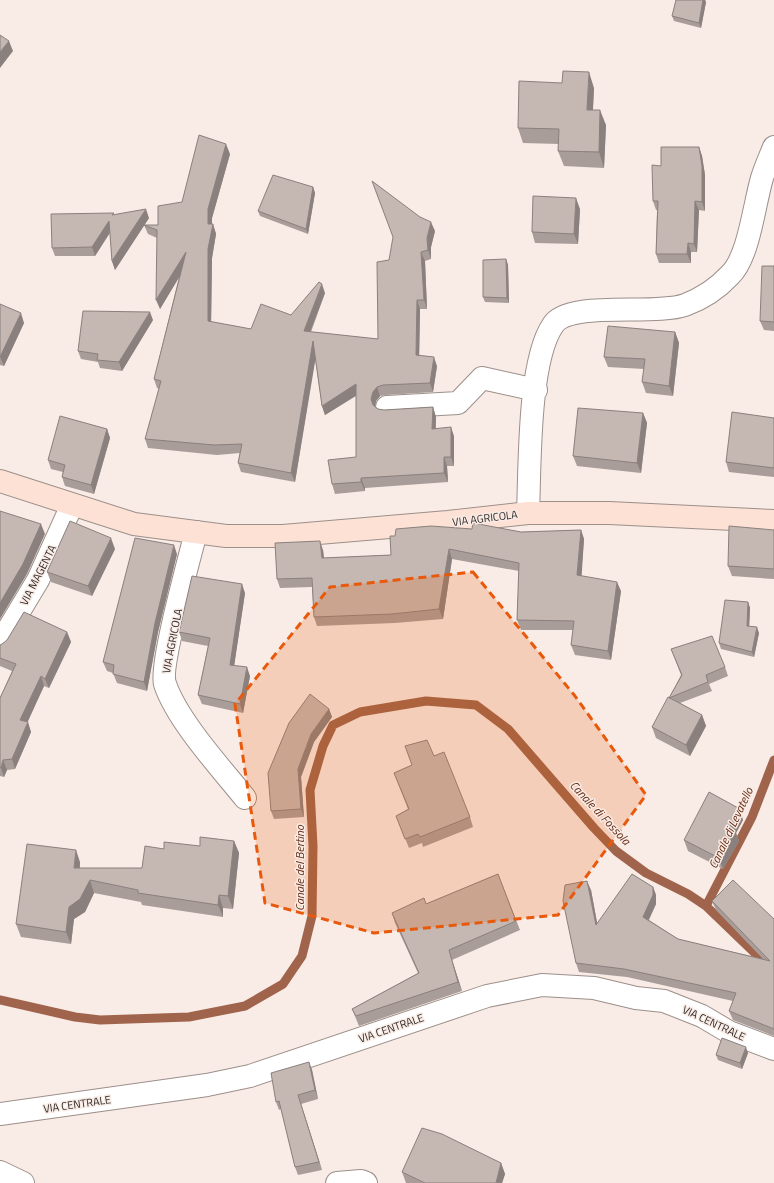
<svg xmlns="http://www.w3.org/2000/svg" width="774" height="1183" viewBox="0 0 774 1183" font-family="'Titillium Web',sans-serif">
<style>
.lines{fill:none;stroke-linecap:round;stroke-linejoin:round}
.stream{stroke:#9f644b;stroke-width:9}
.street-casing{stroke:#9c8f8a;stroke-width:24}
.secondary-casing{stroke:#9c8f8a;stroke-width:24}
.street{stroke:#fff;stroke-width:22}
.secondary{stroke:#fde1d5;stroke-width:22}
.wall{fill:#a99d99}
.shaded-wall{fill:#8a807d}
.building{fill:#c5b7b2;stroke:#8a807d}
.marked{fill:#e8590c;fill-opacity:0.2;stroke:#e8590c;stroke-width:3;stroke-dasharray:8 5;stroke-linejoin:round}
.labels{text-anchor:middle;stroke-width:3;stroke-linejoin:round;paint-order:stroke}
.street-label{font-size:11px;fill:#2f2927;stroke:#f9ebe5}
.water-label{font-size:12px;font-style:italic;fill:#662f17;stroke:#f9ebe5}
</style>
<rect width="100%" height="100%" fill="#f9ebe5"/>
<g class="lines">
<!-- stream -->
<path class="stream" d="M706,906L752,817L774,760
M0,1000L75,1017L100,1020L189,1017L245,1006L283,984L302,956L312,916L313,846L310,790L323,746L333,725L360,712L426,701L476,705L508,729L594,828L616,851L646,873L688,894L706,906L760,958L774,969"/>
<defs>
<path id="street" d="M387,407L458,403L482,378L536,390
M528,513C530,467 528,361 553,325C569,300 654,316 685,305C701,299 718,288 730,275C749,257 754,205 762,178C765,168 770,157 774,147
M196,532C190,556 159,667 165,684C177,720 220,767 245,798
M0,643L38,580L72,505
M0,1114L207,1085L250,1076L487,996L542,985L594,988L636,998L664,1001L702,1016L729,1032L774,1049
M0,1172L23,1183
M337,1183L361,1181L366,1183"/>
<path id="secondary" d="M0,481L134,524L226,536H283L448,522L528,513H609L774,521"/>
</defs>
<!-- street casing -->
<use href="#street" class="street-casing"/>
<!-- secondary casing -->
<use href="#secondary" class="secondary-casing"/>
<!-- street -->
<use href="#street" class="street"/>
<!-- secondary -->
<use href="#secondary" class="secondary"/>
</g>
<!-- wall -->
<path class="wall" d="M676,0H705L706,2L701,28L674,21L672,16Z
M594,88L593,110L606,125L604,168L564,166L558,151L559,144L523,143L518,128Z
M699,147L702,156L705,175V211L699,210L697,252H691V263H659L656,254L657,210H656L653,201L661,166Z
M230,154L212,218V224H213L216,234L212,258L211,322L251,329L291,315L325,293L311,332L378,339L389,260L435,231L431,247V259L425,261L427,309H420L419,356L437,366L433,392L386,395L380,396L376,401L375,406L378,409L384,410L433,407L436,417V429L454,436V466H447L448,482L365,488V491L335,494L332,484L356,457V396L325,415L322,406L315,358L295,482L241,472L238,463L240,453L217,455L148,448L145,439L159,389L157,388L154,379L179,277L160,309L157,238L148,234L144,225H158L182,202Z
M313,187L315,193L308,234L260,216L258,211Z
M580,209L578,244L535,243L532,232Z
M114,215L149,218L115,270L112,261L110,233L95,256H55L52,248Z
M506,259L508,265L509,303L485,302L483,297Z
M774,266V331L764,330L760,321Z
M0,304L24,323L4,366L0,365Z
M153,320L122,371L100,368L98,362L81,359L78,351Z
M675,332L679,343L673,396L646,393L642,382L644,369L608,367L604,357Z
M643,413L647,423L641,473L577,466L573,456Z
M774,418V477L729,472L726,462Z
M107,429L110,438L94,494L65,486L62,477L63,472L51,469L48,460Z
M581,530L584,539L581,576L621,591L611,660L575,655L571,645L573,630H521L517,620L519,571L452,559L443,619L395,623L317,626L314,617L312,587L280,588L277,579L323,550L324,558L391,555L521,532Z
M774,530V579L732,576L728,566Z
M115,549L92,596L51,582L47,572Z
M177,554L158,632L147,691L117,683L113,673L107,671L103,662Z
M245,593L234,665L250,676L243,713L202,704L198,695L208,646L182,641L179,632Z
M748,602L750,608L749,626L759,633L754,657L721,649L719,643Z
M67,632L71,642L49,688L44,686L27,722L31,732L15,769L7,770L4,777L0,776V698L12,671L0,666V645Z
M671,649L725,667L728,676L709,684L712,691L680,703L702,715L706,726L690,756L656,738L652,727L669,698L681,675Z
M329,709L332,717L314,742L301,777L304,817L274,819L271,811Z
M434,756L470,817L473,827L423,847L422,843L409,848L396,816L408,809L394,773Z
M743,820L736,833L739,841L723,869L688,851L684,840Z
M234,841L239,853L233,909L223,908V917L142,905L141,902L94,893L85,912L74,919L71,944L21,937L16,924L80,862V868H142L164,849L200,846Z
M498,874L520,930L452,960L462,991L359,1026L352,1009L418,973L395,923L392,913L426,904Z
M653,887L656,895V904L649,920L678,939L763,959L716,910L712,901L774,919V1036L733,1020L729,1011L733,1001L627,977L579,972L576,963L591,890L597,923Z
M748,1053L742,1069L718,1060L716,1055Z
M309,1062L312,1070L318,1099L301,1104L322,1170L298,1175L295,1167L281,1109L279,1110L276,1102Z
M501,1163L505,1174L502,1183H406L402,1172Z"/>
<!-- shaded-wall -->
<path class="shaded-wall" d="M703,0H705L706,2L701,28L699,23Z
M9,41L13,51L0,68V52Z
M589,72L594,88L592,125L587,110Z
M600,110L606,125L604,168L599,152Z
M226,144L230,154L212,218V231L213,224L216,234L212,258L211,330L208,321V209Z
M699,147L702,156L705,175V211L702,202Z
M313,187L315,193L308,234L306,229Z
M576,198L580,209L578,244L574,234Z
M695,201L699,210L697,252L694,244Z
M146,209L149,218L115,270L112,261Z
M109,221L112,229L95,256L92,247Z
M431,222L435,231L431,247V259L428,250L427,238Z
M688,243L691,252V263L687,254Z
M186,252L189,261L160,309L156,300Z
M421,252L425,261L427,309L424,300Z
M506,259L508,265L509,303L507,298Z
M322,284L325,293L307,340L304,331Z
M417,300L420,309L419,365L416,355Z
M150,312L153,320L122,371L119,362Z
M21,313L24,323L4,366L0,357Z
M675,332L679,343L673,396L669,386Z
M313,341L317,350L295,482L291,473Z
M434,357L437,366L433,392L430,383Z
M356,384L360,393L325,415L322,406Z
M377,387L380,396L376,401L375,408L371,399L373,392Z
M433,407L436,417L435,438L432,429Z
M643,413L647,423L641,473L637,463Z
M451,427L454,436V466L451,457Z
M107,429L110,438L94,494L91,485Z
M444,457L447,466L448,482L444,473Z
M361,478L365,488V491L361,482Z
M41,524L45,534L27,574L0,619V603Z
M581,530L584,539L581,585L577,575Z
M111,538L115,549L92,596L88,586Z
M320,541L323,550L325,568L322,558Z
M174,545L177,554L158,632L147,691L144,682L155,623Z
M449,549L452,559L443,619L439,609Z
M617,582L621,591L611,660L608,651Z
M242,584L245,593L233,674L230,665Z
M748,602L750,608L749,631L747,626Z
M757,627L759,633L754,657L752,652Z
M67,632L71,642L49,688L45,679Z
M247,667L250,676L243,713L240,704Z
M41,676L44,686L24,730L20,720Z
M329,709L332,717L314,742L301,777L304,817L301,809L298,769L311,734Z
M702,715L706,726L690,756L686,745Z
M28,722L31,732L15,769L12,759Z
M3,760L7,770L4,777L1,768Z
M740,809L743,820L736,833L739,841L723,869L719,858L729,828Z
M234,841L239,853L233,909L228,896Z
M76,850L80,862L79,880L74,868Z
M90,880L94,893L85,912L74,919L71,944L66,932L69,907Z
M587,881L591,890L599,933L596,925Z
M653,887L656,895V904L646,925L643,917Z
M219,895L223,908V917L218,905Z
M449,950L452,960L462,991L458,982Z
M746,1047L748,1053L742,1069L740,1063Z
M309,1062L312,1070L318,1099L315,1090Z
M298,1095L301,1104L322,1170L319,1162Z
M501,1163L505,1174L502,1183H496Z"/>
<!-- building -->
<path class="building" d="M676,0H703L699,23L672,16Z
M0,35L9,41L0,52Z
M563,71L589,72L587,110H600L599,152L558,151L559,129L518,128L519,81L562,83Z
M199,135L226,144L208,209V224H213L208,249V321L251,329L261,304L291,315L319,282L322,284L304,331L378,339L377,262L389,260L393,237L372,181L420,217L431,222L427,238L428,250L421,252L424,300H417L416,355L434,357L430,383L383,385L377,387L373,392L371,399L373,405L378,409L384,410L433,407L432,429L451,427V457H444V473L361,478V482L332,484L328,460L356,457V384L322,406L313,341L291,473L238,463L242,444L214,445L145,439L161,381L154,379L186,252L156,300L157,230L144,225H158V206L182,202Z
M661,147H699L702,166V202L695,201L694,244L688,243L687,254H656L658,201H653L652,165L661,166Z
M273,175L313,187L306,229L258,211Z
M533,196L576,198L574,234L532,232Z
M146,209L112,261L109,221L92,247L52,248L51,214L114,213L112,215Z
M506,259L507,298L483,297V260Z
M762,266H774V322L760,321Z
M0,304L21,313L0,357Z
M83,311L150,312L119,362L97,360L98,354L78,351Z
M608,326L675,332L669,386L642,382L645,359L604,357Z
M578,408L643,413L637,463L573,456Z
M732,412L774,418V468L726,462Z
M60,416L107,429L91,485L62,477L65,465L48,460Z
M0,511L41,524L23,564L0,603Z
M70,521L111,538L88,586L47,572Z
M473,523L521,532L581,530L577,575L617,582L608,651L571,645L574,621L517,620L519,563L449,549L439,609L392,614L314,617L312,578L277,579L275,543L320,541L322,558L391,555L390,536H395L396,529L431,526L472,529Z
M729,526L774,530V569L728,566Z
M135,538L174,545L155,623L144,682L113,674L114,665L103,662Z
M192,576L242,584L230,665L247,667L240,704L198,695L210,638L179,632Z
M725,600L748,602L747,626L757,627L752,652L719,643Z
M24,612L67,632L45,679L41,676L20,720L28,722L12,759L3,760L1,768L0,767V698L16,664L0,658V645L2,644L7,640Z
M712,636L725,667L706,675L708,682L669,698L682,675L671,649Z
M310,694L329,709L311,734L298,769L301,809L271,811L268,773L289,723Z
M668,697L702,715L686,745L652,727Z
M427,740L434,756L444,752L470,817L420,837L418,834L405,839L396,816L409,809L394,773L412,765L405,746Z
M709,792L740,809L729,828L735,831L719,858L684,840Z
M200,837L234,841L228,896L219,895L218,905L138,893V890L90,880L80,899L69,907L66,932L16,924L27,844L76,850L74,868H142L145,846L164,849V842L200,846Z
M498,874L516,921L449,950L458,982L356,1016L352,1009L419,973L392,913L424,898L426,904Z
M632,874L653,887V895L643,917L678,939L770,961L712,901L733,880L774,919V1029L729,1011L736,993L624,969L576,963L563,901L565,885L587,881L596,925Z
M722,1038L746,1047L740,1063L716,1055Z
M309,1062L315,1090L298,1095L319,1162L295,1167L279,1101L276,1102L271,1073Z
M422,1128L442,1134L501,1163L496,1183H425L402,1172Z"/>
<!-- marked area -->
<path class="marked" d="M473,572L575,696L646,795L558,915L374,933L265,903L235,704L330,587Z"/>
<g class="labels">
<!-- street labels -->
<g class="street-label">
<text transform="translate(485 518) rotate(-7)" y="4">VIA AGRICOLA</text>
<text transform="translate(38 575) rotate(-63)" y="4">VIA MAGENTA</text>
<text transform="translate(172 641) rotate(-79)" y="4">VIA AGRICOLA</text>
<text transform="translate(714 1023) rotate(25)" y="4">VIA CENTRALE</text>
<text transform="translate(391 1028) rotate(-19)" y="4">VIA CENTRALE</text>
<text transform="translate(77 1104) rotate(-8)" y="4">VIA CENTRALE</text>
</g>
<!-- water labels -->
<g class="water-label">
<text transform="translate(600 813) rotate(47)" y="4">Canale di Fossola</text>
<text transform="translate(731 828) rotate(-65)" y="4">Canale di Levatello</text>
<text transform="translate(300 868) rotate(-90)" y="4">Canale del Bertino</text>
</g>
</g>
</svg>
